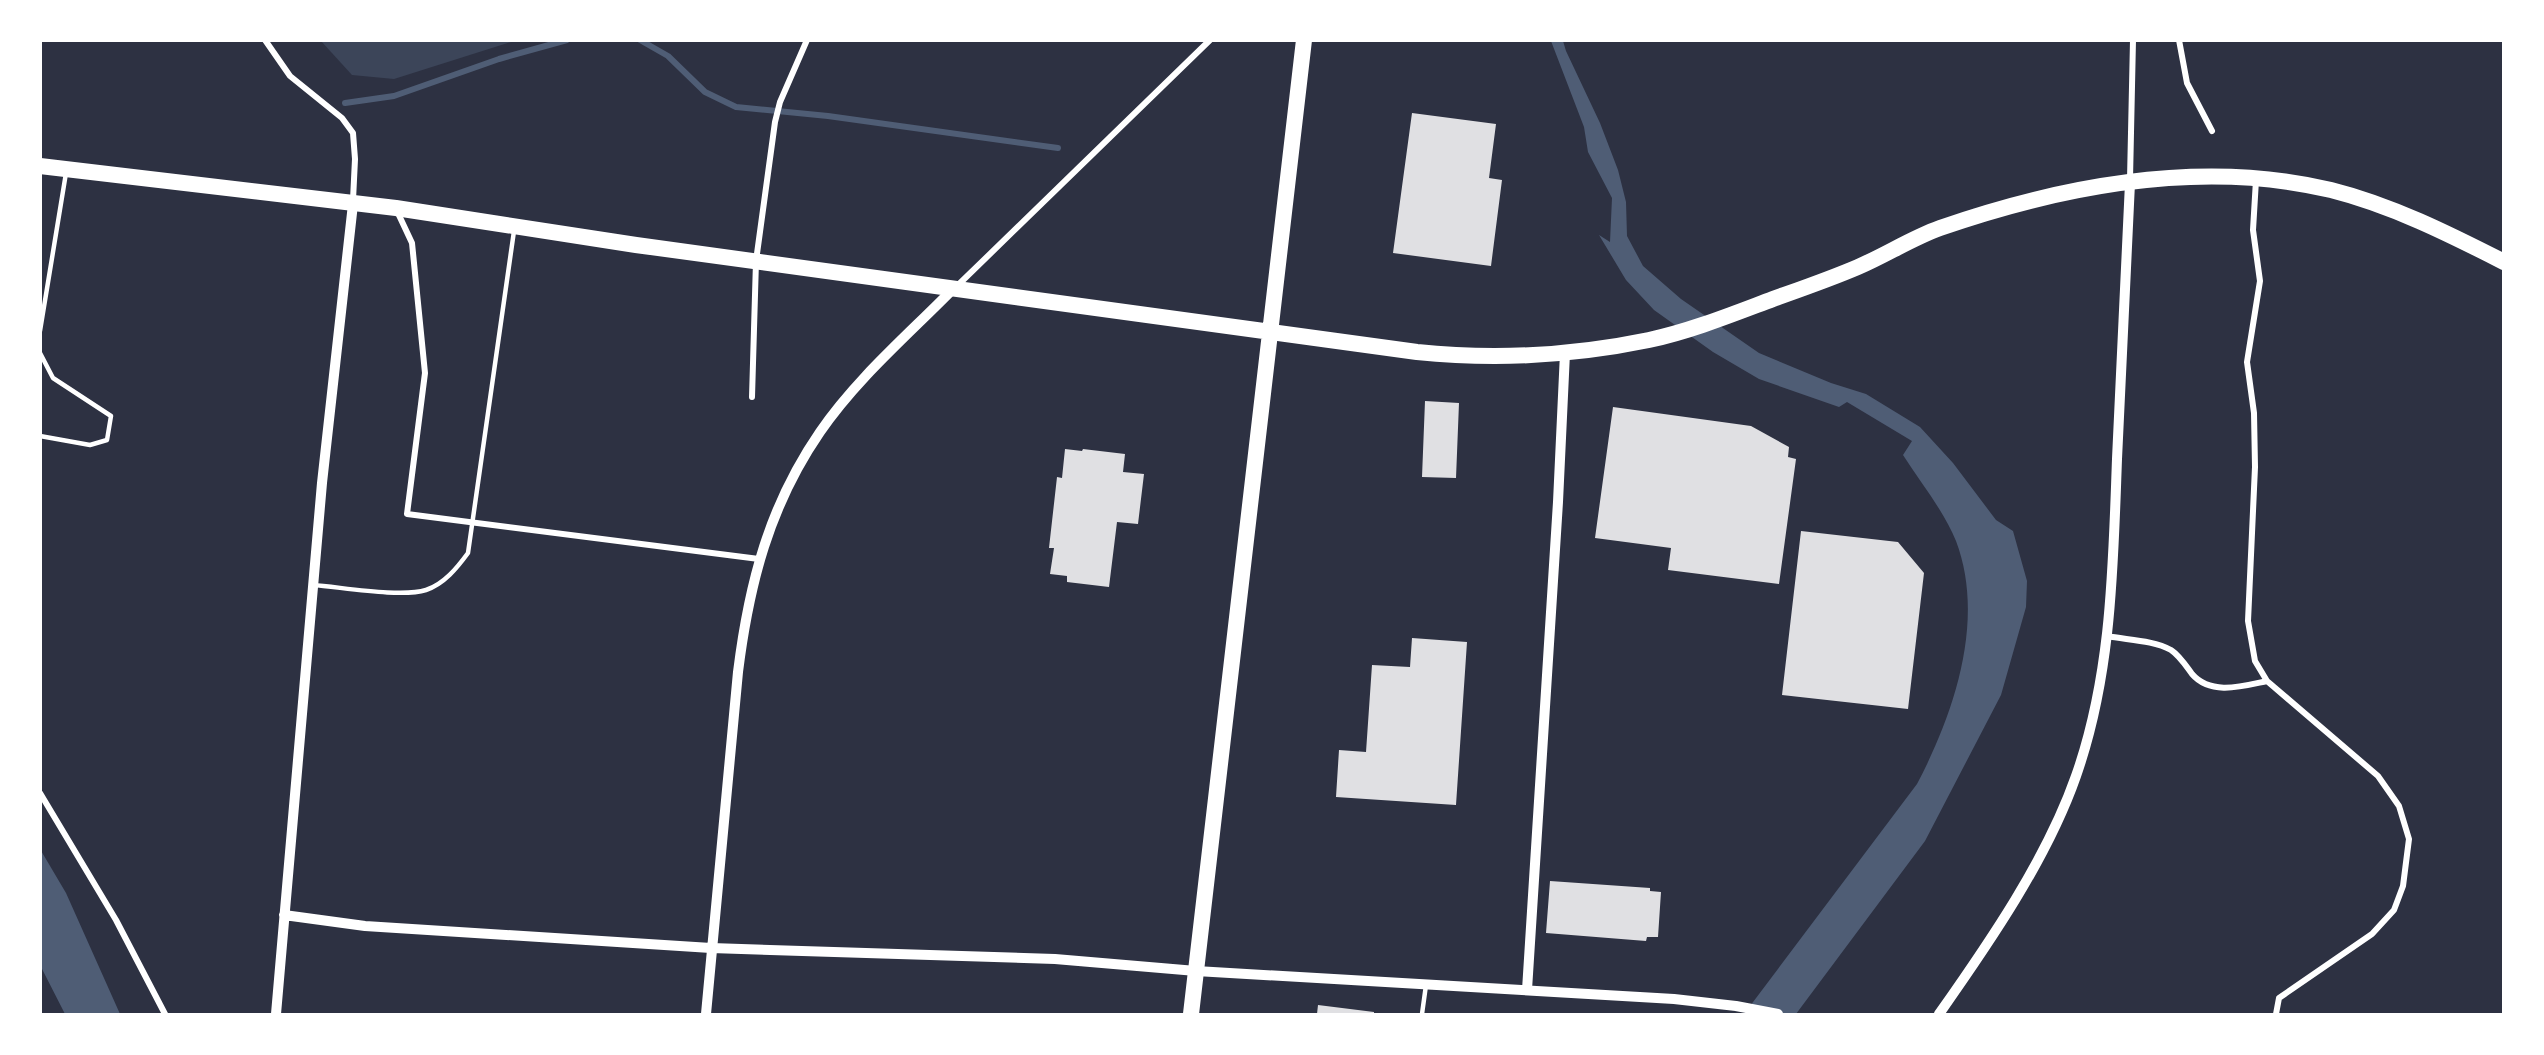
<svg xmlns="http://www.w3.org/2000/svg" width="2544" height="1055" viewBox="0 0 2544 1055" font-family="'Fira Sans',sans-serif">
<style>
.green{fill:#3c4559}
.water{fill:#4f5d75}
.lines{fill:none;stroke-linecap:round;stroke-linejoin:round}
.stream{stroke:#4f5d75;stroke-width:6}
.building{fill:#e0e0e3}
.service{stroke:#fff;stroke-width:4.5}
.minor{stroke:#fff;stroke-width:6}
.tertiary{stroke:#fff;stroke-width:10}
.trunk{stroke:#fff;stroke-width:16}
</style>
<rect width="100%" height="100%" fill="#2d3142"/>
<!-- green -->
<path class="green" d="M321,41H514L394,79L352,75Z"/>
<!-- water -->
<path class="water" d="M1551,41H1563L1566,51L1600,123L1618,170L1626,202L1627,236L1643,266L1681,299L1759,353L1831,383L1866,394L1920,427L1953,463L1996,520L2013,531L2027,581L2026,607L2001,695L1925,841L1796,1014H1744L1917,784C1954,714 1986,620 1956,541C1944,511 1920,482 1903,455L1912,441L1847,402L1839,407L1759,379L1713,352L1654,310L1626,280L1599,235L1610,242L1612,198L1588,152L1584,127Z
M40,849L66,893L120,1014H65L41,967Z"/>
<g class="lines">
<!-- stream -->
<path class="stream" d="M640,40L668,56L705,92L736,107L828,116L1058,148
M345,103L394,96L499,59L567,40"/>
</g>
<!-- building -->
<path class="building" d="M1412,113L1496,124L1489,178L1502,180L1491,266L1393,253Z
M1425,401L1459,403L1456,478L1422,477Z
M1613,407L1751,426L1789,447L1788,457L1796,459L1779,584L1668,570L1671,548L1595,538Z
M1065,449L1082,451L1083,449L1125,454L1123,472L1144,474L1138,524L1117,522L1109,587L1067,582V576L1050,574L1054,548H1049L1057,477L1062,478Z
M1801,531L1898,542L1924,573L1908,709L1782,695Z
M1412,638L1467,642L1456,805L1336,797L1339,750L1366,752L1372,665L1410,667Z
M1550,881L1650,888V891L1661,892L1658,937H1647L1646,941L1546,933Z
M1318,1005L1374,1012V1014H1317Z"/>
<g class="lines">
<!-- service -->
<path class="service" d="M40,331L66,173
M40,353L53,378L111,416L107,440L90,445L40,436
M313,585C341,587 401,598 426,590C444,584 457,568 468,553L514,231
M1422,1014L1426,985"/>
<!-- minor -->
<path class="minor" d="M265,40L290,76L342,118L353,133L355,159L353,200
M2179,40L2187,83L2212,131
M2130,179L2133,40
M2256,180L2253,230L2260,281L2247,362L2254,413L2255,467L2248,621L2255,661L2267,681L2378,776L2399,806L2409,839L2403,886L2394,910L2372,934L2279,998L2276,1014
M397,211L412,243L425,373L407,514L759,559
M957,286L1210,40
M752,397L756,261L775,122L780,102L807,40
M2107,636C2127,640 2153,640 2171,650C2180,656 2186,666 2192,674C2211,696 2243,686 2267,681
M40,793L116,920L165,1014"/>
<!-- tertiary -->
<path class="tertiary" d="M284,915L365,926L711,948L1055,959L1196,971L1674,999L1736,1006L1778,1014
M1527,990L1558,502L1565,353
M276,1014L322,483L353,204
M706,1014L738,672C749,584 769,506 820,432C857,378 909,334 954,288
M1939,1014C1989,943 2047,859 2076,776C2112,674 2113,566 2117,459C2121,367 2126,275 2130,183"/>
<!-- trunk -->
<path class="trunk" d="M40,166L396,208L636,245L1417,352C1495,360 1572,356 1649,340C1691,331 1733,314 1773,299C1801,289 1830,279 1858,267C1886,255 1912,238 1940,228C2064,185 2201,159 2331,190C2391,205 2449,234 2504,262
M1191,1014L1304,40"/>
</g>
<!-- border -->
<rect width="2544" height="1055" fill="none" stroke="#ffffff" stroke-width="84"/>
</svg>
